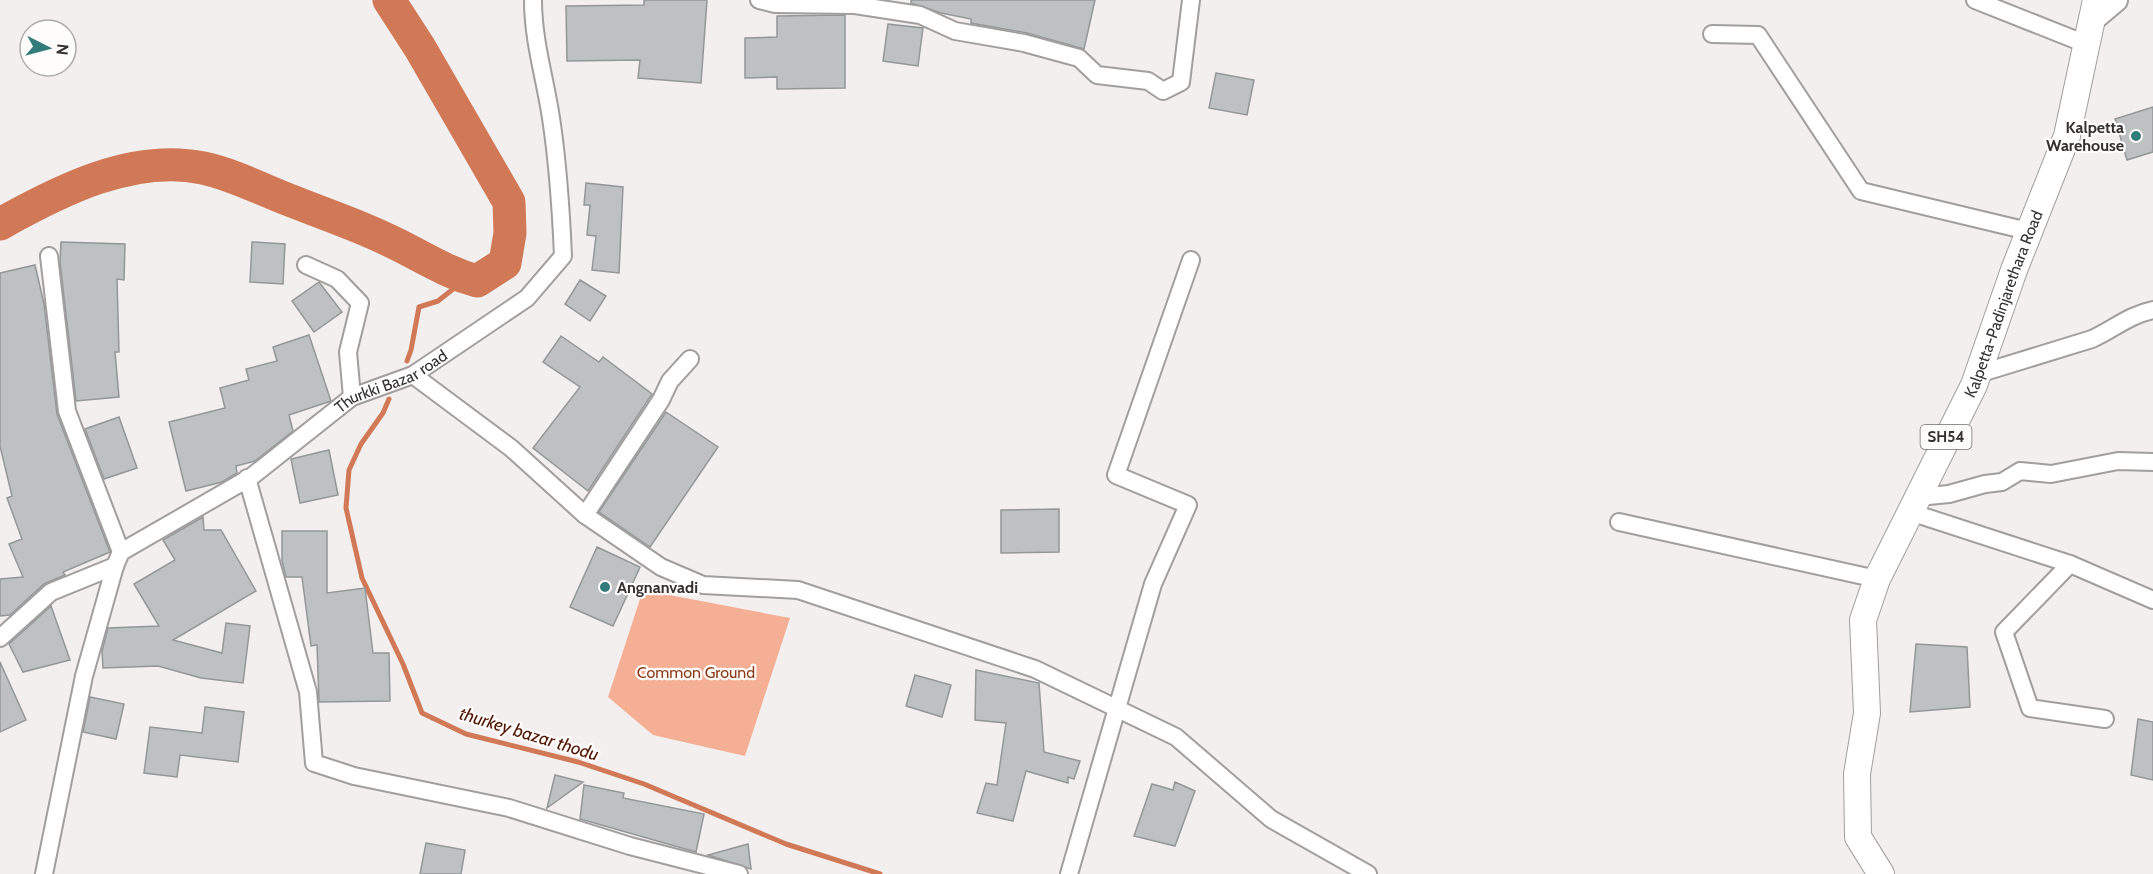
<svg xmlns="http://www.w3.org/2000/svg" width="2153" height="874" viewBox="0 0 2153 874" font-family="Cabin,sans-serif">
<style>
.green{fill:#f5af94}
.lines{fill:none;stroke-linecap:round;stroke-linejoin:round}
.stream{stroke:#d17956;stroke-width:5}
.river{stroke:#d17956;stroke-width:33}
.building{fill:#bdc1c1;stroke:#939797;stroke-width:1.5}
.minor-casing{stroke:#a29e9d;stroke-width:20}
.secondary-casing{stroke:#a29e9d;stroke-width:26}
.primary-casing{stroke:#a29e9d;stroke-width:28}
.minor{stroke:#fff;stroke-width:16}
.secondary{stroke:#fff;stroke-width:22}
.primary{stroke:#fff;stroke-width:26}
.poi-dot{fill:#327b7b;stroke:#fffdfc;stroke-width:2}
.labels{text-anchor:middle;stroke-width:4.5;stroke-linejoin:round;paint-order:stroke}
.shield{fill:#fffdfc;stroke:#706e6d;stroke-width:1.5}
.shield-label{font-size:15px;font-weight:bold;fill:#323030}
.poi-label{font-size:16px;font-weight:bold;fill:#323030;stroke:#fffdfc;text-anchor:end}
.street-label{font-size:16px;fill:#323030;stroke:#fffdfc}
.park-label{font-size:16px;fill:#8b3a15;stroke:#fffdfc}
.water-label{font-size:18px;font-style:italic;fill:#4e1600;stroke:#fffdfc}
</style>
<rect width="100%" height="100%" fill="#f3efee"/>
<!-- green -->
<path class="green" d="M643,590L790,618L745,756L653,735L608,697Z"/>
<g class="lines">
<!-- stream -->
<path class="stream" d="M407,361L411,350L419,307L438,301L467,278
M389,399L383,413L361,444L349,470L346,508L362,578L403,664L422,713L466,734L578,762L644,784L786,844L880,874"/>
<!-- river -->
<path class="river" d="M0,224C59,191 133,153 203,168C236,175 266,192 297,203C327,215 357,225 386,239C419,254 442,271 477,281L505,263L510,233L509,202L420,48L389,0"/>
</g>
<!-- building -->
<path class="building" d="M644,0H707L701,83L638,78L640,60L567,61L566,6L644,5Z
M911,0H1095L1084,49L1027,33L971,23V19L941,13L911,3Z
M845,15V88L777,89V77L745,78V38L777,37V16Z
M888,24L923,28L918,66L883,61Z
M1216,73L1254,80L1247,115L1209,108Z
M2153,107V152L2127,160L2115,119Z
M586,183L623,187L619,273L592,270L596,236L587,235L590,205H584Z
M61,242L125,244L124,280L117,279L119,352H115L119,397L76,401L60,262Z
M252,242L285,244L283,284L250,282Z
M35,265L44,304L57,414L110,552L63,572L65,575L44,584L10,615L0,616V579L23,577L9,544L22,539L7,498L12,496L0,446V273Z
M580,280L606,296L590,321L565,304Z
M319,282L342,312L314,332L292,301Z
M309,335L331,401L289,415L293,431L255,461L236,466L237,473L222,482L186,491L169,422L225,408L220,388L249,380L246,369L277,361L273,347Z
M561,336L599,362L603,357L652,394L588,491L533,448L580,387L543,362Z
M666,412L718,447L650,547L599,512Z
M119,417L137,468L104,479L85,429Z
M329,450L338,495L300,503L291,459Z
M1059,509V552L1001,553V510Z
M203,517L204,530H221L256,591L173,640L222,653L226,623L250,626L243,683L201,678L158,666L103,668L102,651L108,628L159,626L134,584L175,560L163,540Z
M282,531H327V593L365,588L373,653H389L390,701L319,702L317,645L311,646L302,577H286L282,561Z
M597,547L640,567L613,626L570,607Z
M51,606L70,660L23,672L9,644Z
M1916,644L1967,647L1970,707L1910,712Z
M0,662L26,720L0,732Z
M976,670L1039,683L1044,752L1080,761L1074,779L1068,777V783L1026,771L1013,821L977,813L986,783L997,785L1006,723L975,720Z
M915,675L951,685L942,717L906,706Z
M90,697L124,704L116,739L83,732Z
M205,707L244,712L238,762L180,755L177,777L144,773L150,727L202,733Z
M2138,719L2153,722V780L2131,775Z
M555,775L583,782L547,808Z
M1175,782L1195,791L1175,846L1134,836L1152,784L1173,790Z
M584,785L624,793L623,798L704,814L696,852L580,819Z
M426,843L465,850L461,874H420Z
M748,844L751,869L708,855Z"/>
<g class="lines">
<defs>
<g id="minor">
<path d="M759,0L775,4L855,5L920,15L955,31L1024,43L1079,58L1097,75L1148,81L1163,91L1181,82L1191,0"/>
<path d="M1975,0L2086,44"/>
<path d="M1712,34L1758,35L1861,191L2028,231"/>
<path d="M49,256L67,411L121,552"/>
<path d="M306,265L337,279L360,303L348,352L352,397"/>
<path d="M1978,374L2092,339C2114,329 2129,315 2153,310"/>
<path d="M413,375L511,448L585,515L661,567L703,585L798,590L1035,669L1176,737L1271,819L1368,874"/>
<path d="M247,478L308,692L314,763L354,776L509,808L630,846L739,874"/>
<path d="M1918,494L1928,496L1949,494L1985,484L2002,482L2020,471L2051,474L2118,461L2153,462"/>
<path d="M1910,512L2070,564L2004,632L2030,708L2105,719"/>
<path d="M585,515L661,400L670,381L690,359"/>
<path d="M1619,522L1877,579"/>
<path d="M2070,564L2153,600"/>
<path id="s1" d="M0,638L51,592L115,566L121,552L251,477L352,397L413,375L527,298L563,256C561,210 558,164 551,118C545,78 533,41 533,0"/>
<path d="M44,874L84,676L115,566"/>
<path d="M1069,874L1153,584L1188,505L1116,475L1191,260"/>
</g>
<path id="secondary" d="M2091,21L2116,0"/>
<g id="primary">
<path id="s2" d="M1881,874L1858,837L1857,774L1867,713L1863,620L1877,579L1974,385L2014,270L2067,136L2096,0"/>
</g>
</defs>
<!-- minor casing -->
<use href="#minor" class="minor-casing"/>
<!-- secondary casing -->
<use href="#secondary" class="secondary-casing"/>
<!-- primary casing -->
<use href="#primary" class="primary-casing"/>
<!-- minor -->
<use href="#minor" class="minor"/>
<!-- secondary -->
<use href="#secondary" class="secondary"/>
<!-- primary -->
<use href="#primary" class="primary"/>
</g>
<!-- markers -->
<g class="poi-dot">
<circle cx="2136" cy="136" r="6"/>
<circle cx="605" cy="587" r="6"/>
</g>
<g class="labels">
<!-- shield labels -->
<rect class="shield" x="1920.5" y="425" width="51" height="24" rx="4.5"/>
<g class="shield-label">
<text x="1946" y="442">SH54</text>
</g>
<!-- poi labels -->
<g class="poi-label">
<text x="2124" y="133">Kalpetta<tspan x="2124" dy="18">Warehouse</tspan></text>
<text x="617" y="593" text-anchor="start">Angnanvadi</text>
</g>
<!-- street labels -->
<g class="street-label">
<text dy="6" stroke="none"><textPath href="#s2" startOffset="608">Kalpetta-Padinjarethara Road</textPath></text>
<text dy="6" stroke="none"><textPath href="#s1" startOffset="474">Thurkki Bazar road</textPath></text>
</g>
<!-- park labels -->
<g class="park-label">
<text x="696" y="678">Common Ground</text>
</g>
<!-- water labels -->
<g class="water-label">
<text transform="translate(529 734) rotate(17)" y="6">thurkey bazar thodu</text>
</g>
</g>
<!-- north arrow -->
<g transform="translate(48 48) rotate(96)"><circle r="28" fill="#fffdfc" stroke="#adabaa" stroke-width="1.5"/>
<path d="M0-4.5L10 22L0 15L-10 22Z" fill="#327b7b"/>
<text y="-9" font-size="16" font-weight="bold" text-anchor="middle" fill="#323030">N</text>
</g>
</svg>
